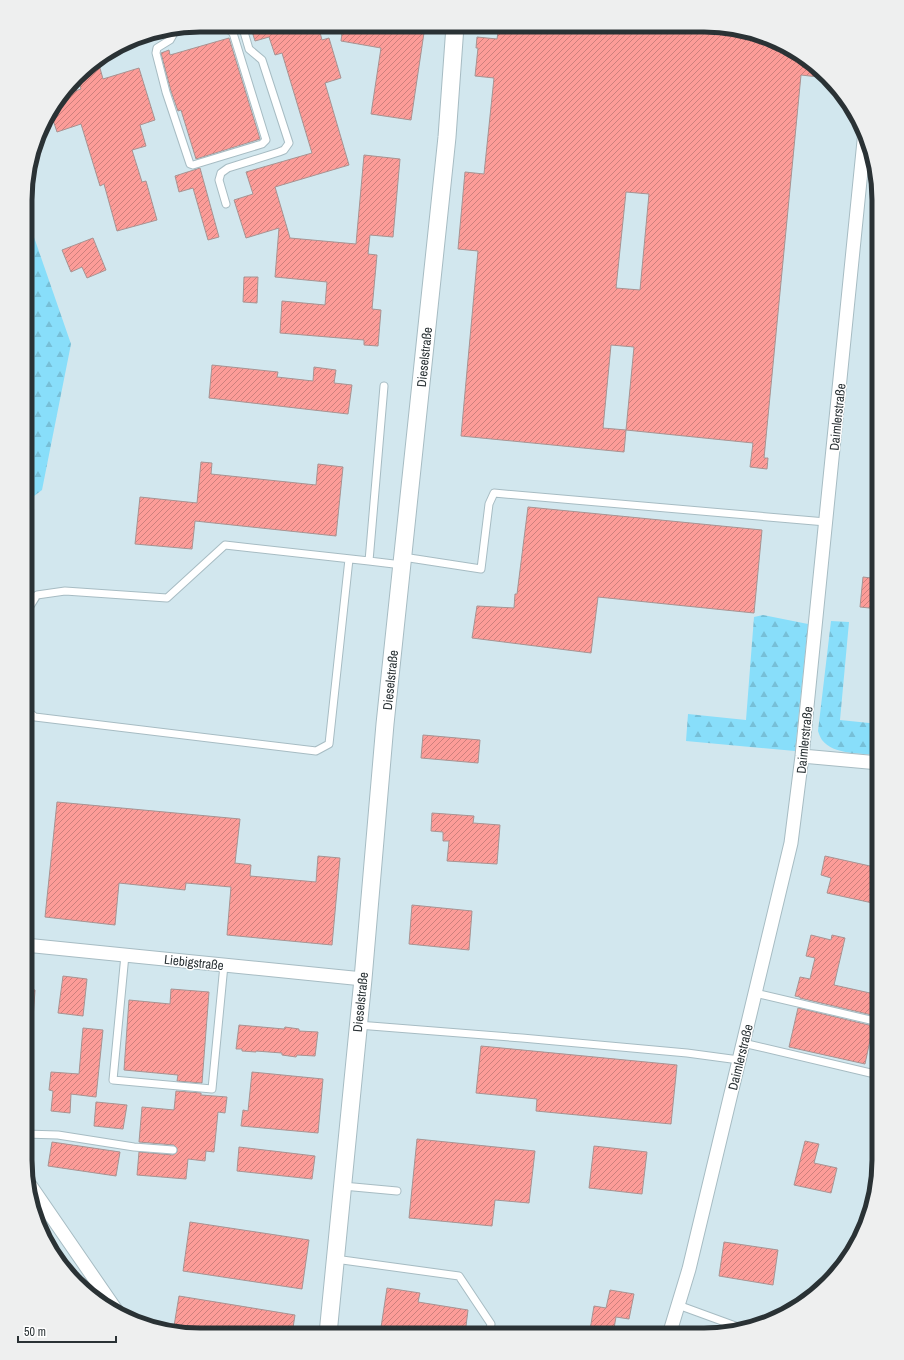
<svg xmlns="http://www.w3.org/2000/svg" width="904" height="1360" viewBox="0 0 904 1360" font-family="'Archivo Narrow',sans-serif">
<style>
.forest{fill:url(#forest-firs)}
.building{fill:url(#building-hatch);stroke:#a89392;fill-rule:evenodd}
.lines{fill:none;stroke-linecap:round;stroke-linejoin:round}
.service-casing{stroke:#a7bcc3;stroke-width:9}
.minor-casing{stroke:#a7bcc3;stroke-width:15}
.tertiary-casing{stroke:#a7bcc3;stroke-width:19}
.service{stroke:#fff;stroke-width:7}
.minor{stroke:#fff;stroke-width:13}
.tertiary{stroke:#fff;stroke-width:17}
.labels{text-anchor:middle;stroke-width:3;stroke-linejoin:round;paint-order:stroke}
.street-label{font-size:13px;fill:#2a3235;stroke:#fff}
.rim{fill:none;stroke:#2a3235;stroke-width:5}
</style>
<defs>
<pattern id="forest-firs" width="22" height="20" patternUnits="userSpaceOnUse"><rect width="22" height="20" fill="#88defa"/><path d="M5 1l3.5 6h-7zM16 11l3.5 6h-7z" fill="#76bfd7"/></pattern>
<pattern id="building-hatch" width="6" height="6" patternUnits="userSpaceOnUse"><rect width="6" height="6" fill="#fc9c98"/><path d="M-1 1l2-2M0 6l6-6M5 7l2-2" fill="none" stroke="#cc807d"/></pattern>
</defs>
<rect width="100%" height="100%" fill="#d2e7ee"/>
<!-- forest -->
<path class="forest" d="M26,214L71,344L42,490L26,502Z
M763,615L808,624L795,751L686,741L688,714L746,720L754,617Z
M831,621L849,622L840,720L879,724V755C862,753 833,755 822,740C820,737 819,734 818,731Z"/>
<!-- building -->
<path class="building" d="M250,25H318L322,40L329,38L341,78L325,83L349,165L275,187L290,238L356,244L364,155L400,159L393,237L370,235L368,254L377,255L372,309L381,310L378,346L364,345V340L280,333L282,301L325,305L327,282L275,277L279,228L246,238L234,200L253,194L246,172L312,153L282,53L275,55L269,37L255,41Z
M343,25L425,26L411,120L371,114L381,48L341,41Z
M499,26L727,27L771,38L810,61L827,78L801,75L764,458H768L767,469L750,467L753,443L626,430L624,452L461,436L478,251L458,249L465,172L484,174L494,78L475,76L478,48H476L477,37L497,39ZM626,192L649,194L640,290L616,288ZM611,345L634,347L626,430L603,428Z
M229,38L260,139L196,159L181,110L178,111L171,91L161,53L169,50L170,55Z
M98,61L103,79L139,68L155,120L140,125L146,146L132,150L142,182L146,181L157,220L117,231L104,184L100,186L81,124L57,132L50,111L63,95L81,89L77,77L85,68Z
M200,168L219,237L208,240L193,188L179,192L175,176Z
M93,238L106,270L87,278L82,267L71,272L62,250Z
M244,277H258L257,303L243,302Z
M212,365L278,372L277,377L313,381L314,367L336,370L334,383L352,385L348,414L209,398Z
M201,462L212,463L211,474L316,485L318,464L343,467L336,536L195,521L192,549L135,544L140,497L197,503Z
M528,507L762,530L754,613L598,597L591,653L472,638L477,606L514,608L515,594H517Z
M863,577L879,579V609L860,607Z
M423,735L480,740L478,763L421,758Z
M57,802L240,819L235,863L251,865L250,876L316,882L318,856L340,858L332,945L227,935L231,887L186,883L185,890L119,883L115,925L45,917Z
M432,813L474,816L473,823L500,825L497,864L447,861L449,841H443V832L431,831Z
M825,856L879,868V898L877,904L827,893L831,878L821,875Z
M412,905L472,911L469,950L409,944Z
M811,935L831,940L832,935L845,938L834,985L879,995V1005L876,1016L800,998V997L795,996L800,977L810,979L815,958L806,956Z
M63,976L87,979L83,1016L58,1013Z
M25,989L35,990L33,1019L25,1018Z
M171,989L209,992L202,1083L177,1081L178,1075L124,1070L129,1000L170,1004Z
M798,1008L873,1026L865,1064L789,1047Z
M239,1025L284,1029L285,1027L299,1029V1031L318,1032L315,1056L297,1055L296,1057L282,1055V1053L256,1051V1052L242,1051V1049H236Z
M83,1028L103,1030L96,1097L71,1094L70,1113L51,1111L53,1091L49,1090L51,1072L79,1074Z
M481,1046L677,1065L671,1124L536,1111L537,1099L476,1093Z
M252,1072L323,1079L318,1133L241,1126L243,1110L248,1111Z
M176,1091L201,1093V1095L227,1097L225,1113L218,1112L214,1152L206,1151L205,1161L188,1159L186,1179L137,1175L139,1152L173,1155L177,1152V1148L174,1145L139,1142L142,1107L174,1110Z
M96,1102L127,1105L123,1129L94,1126Z
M417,1139L535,1151L529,1203L495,1200L492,1226L409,1218Z
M805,1141L819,1144L814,1163L837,1168L831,1193L794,1185Z
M52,1142L120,1152L116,1176L48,1166Z
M594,1146L647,1152L642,1194L589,1188Z
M239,1147L315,1156L312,1179L237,1171Z
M190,1222L309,1240L302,1289L183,1271Z
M724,1242L778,1250L773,1285L719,1276Z
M387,1288L420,1293L418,1302L468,1310L465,1334H380Z
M610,1290L634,1294L629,1319L616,1317L613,1334L590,1330L594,1306L606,1308Z
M179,1296L295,1315L292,1334H221L174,1326Z"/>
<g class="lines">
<defs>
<path id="service" d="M173,30L174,33L170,40L157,48L156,53L166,92L190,164L193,165L262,144L266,140L233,33L228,29L212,28L210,25
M226,204L219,180L221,173L228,168L279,152L284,150L289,143L262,60L249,49L242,25
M384,386L369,561L402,565
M403,557L481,569L489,504L494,493L826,522
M26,625L27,611L37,595L65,591L167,598L225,545L369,561
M26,710L35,717L316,751L329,744L349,559
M125,955L113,1080L212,1089L224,965
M755,993L879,1022
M358,1025L522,1038L687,1053L739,1060
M743,1043L879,1075
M25,1134L58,1135L134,1147L173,1150
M343,1186L397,1191
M335,1259L459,1276L491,1324L489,1334
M678,1305L741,1328"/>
<path id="minor" d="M802,756L879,763
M25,945L363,979
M30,1185L118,1313
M669,1335L689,1269L791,843L802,756L865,131"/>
<path id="tertiary" d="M328,1334L363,979L385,724L447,137L455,26"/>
</defs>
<!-- service casing -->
<use href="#service" class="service-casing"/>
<!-- minor casing -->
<use href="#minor" class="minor-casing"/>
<!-- tertiary casing -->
<use href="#tertiary" class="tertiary-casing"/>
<!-- service -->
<use href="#service" class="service"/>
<!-- minor -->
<use href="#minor" class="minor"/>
<!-- tertiary -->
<use href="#tertiary" class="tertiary"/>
</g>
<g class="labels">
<!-- street labels -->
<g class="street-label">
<text transform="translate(424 357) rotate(-84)" y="5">Dieselstraße</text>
<text transform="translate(837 417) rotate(-84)" y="5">Daimlerstraße</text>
<text transform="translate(390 680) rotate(-84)" y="5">Dieselstraße</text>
<text transform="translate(804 740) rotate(-84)" y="5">Daimlerstraße</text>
<text transform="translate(194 962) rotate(6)" y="5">Liebigstraße</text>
<text transform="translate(360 1002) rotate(-84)" y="5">Dieselstraße</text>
<text transform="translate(740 1057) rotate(-76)" y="5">Daimlerstraße</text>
</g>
</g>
<!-- crop -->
<path d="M0 0H904V1360H0ZM200 32H704A168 168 0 0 1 872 200V1160A168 168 0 0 1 704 1328H200A168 168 0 0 1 32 1160V200A168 168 0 0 1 200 32Z" fill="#eeefef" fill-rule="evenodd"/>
<path class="rim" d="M200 32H704A168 168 0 0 1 872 200V1160A168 168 0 0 1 704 1328H200A168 168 0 0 1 32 1160V200A168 168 0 0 1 200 32Z"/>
<!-- scale -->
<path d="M18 1336v6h98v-6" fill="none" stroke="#2a3235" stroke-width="2"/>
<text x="24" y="1336" font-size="12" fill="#2a3235" stroke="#ffffff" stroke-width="3" paint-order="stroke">50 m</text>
</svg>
